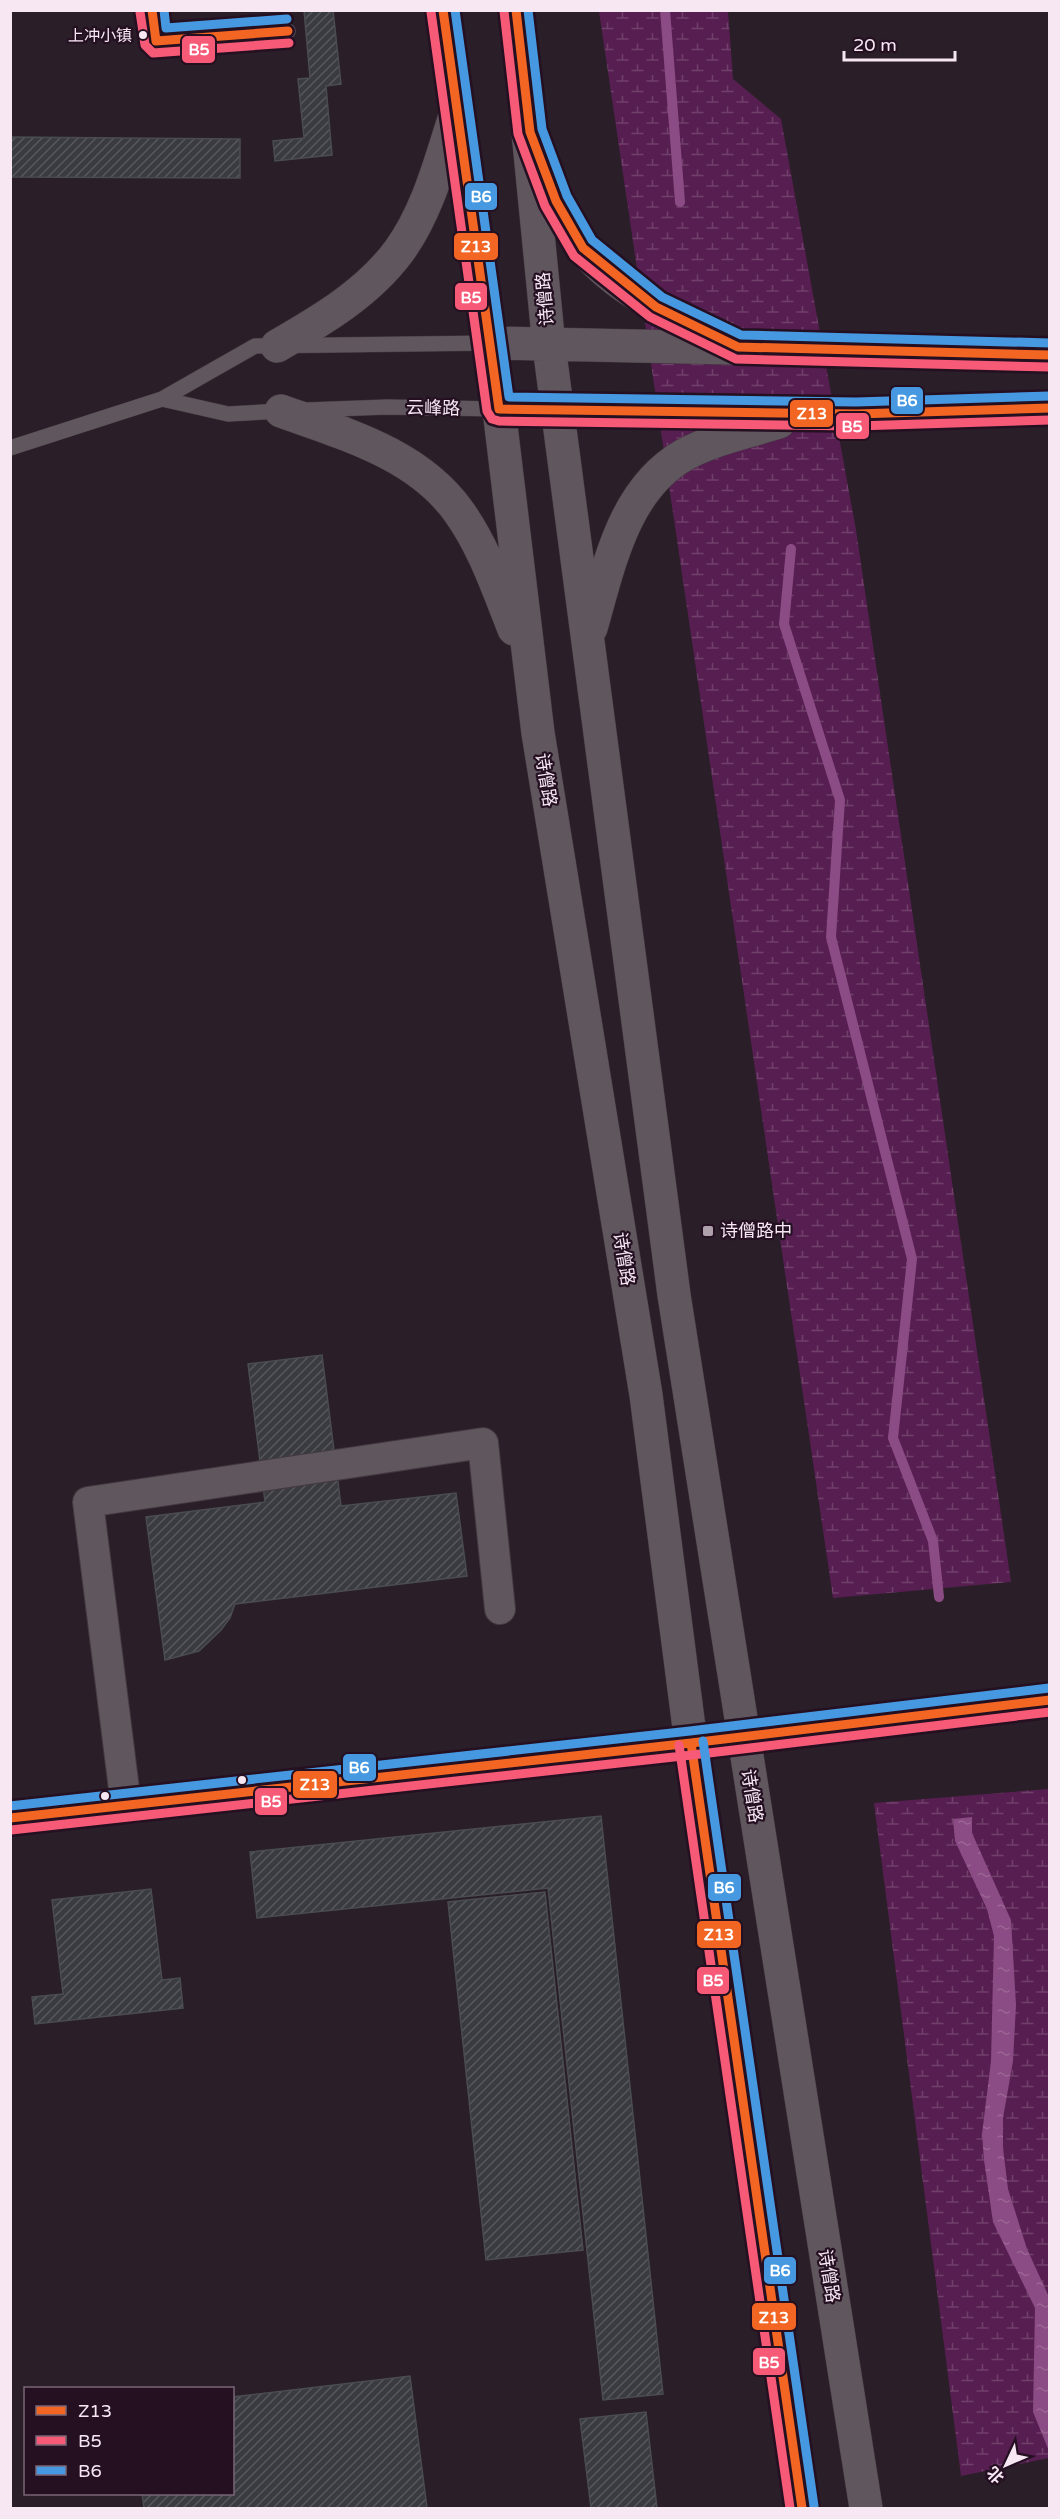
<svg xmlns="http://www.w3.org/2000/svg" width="1060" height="2519" viewBox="0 0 1060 2519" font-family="'Varela Round','Noto Sans SC',sans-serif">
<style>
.wetland{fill:url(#wetland-marsh)}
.water{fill:url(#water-ripples)}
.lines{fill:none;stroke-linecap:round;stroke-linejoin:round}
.stream{stroke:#8b4b84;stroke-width:10}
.building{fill:url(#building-hatch);stroke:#494c50;stroke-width:1.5}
.service-casing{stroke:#433941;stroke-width:16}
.minor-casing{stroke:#433941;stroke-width:32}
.tertiary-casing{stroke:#433941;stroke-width:34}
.service{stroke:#60565e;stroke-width:15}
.minor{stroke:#60565e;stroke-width:30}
.tertiary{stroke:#60565e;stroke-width:33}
.bus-1-casing{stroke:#251022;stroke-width:14}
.bus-2-casing{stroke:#251022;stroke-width:14}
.bus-3-casing{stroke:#251022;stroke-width:14}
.bus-1{stroke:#f26522;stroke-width:9}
.bus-2{stroke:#f75a77;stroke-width:9}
.bus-3{stroke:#4699e1;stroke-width:9}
.bus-dot{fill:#f6e7f3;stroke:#251022;stroke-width:2}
.poi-dot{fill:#afa1ac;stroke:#251022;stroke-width:2}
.labels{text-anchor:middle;stroke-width:4.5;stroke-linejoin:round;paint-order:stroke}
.bus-label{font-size:16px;fill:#f6e7f3;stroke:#251022;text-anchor:end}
.street-label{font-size:18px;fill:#f6e7f3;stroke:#251022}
.poi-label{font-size:18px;fill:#f6e7f3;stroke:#251022;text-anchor:start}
.line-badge{stroke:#251022;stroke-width:2}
.badge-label{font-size:16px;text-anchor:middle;font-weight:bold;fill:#fff}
</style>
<defs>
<pattern id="wetland-marsh" width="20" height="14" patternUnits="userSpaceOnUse" patternTransform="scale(1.5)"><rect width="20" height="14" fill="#571e51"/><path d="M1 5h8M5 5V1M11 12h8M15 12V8" fill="none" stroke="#703f6a"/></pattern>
<pattern id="water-ripples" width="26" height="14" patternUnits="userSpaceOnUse" patternTransform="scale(1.5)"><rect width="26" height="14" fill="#8b4b84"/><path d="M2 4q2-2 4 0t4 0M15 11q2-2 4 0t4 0" fill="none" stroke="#9c6596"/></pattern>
<pattern id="building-hatch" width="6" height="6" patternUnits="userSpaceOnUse" patternTransform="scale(1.5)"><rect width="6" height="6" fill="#3a3b40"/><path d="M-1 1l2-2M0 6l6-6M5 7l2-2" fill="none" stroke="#57575c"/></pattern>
</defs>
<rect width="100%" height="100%" fill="#2a1e28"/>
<!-- wetland -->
<path class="wetland" d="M599,11H728L733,79L781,119L856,530L1011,1582L833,1598Z
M1048,1789L1049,2458L961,2476L874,1803Z"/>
<!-- water -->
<path class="water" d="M972,1817V1833L1011,1920L1016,2005L1013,2061L1003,2118V2148L1008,2189L1027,2249L1049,2297V2451L1033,2412L1035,2308L993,2222L984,2160L982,2134L991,2061L994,1936L987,1909L955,1841L953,1819Z"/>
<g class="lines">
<!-- stream -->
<path class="stream" d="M665,10L680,202
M791,549L784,624L840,800L831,937L912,1259L893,1438L933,1541L939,1597"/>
</g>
<!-- building -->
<path class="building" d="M304,10H333L341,84L326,86L332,155L275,161L273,141L304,138L298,79L310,78Z
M10,137L240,139V178L10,177Z
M322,1355L341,1506L456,1493L467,1576L235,1604L230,1618L221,1630L199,1651L165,1660L146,1517L265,1502L248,1364Z
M601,1816L663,2394L603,2400L548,1888L257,1918L250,1852Z
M151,1889L162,1980L180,1978L183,2008L35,2024L32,1997L63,1994L52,1900Z
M545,1892L583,2250L486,2260L448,1902Z
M410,2376L427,2508H144L142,2494H232V2397Z
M646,2412L657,2508H591L580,2419Z"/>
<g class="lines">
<defs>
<path id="service" d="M152,10L156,41L288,31
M162,399L228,414L283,411
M307,410L387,407L499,409
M10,448L162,399L255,346L491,343"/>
<path id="minor" d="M126,1805L88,1502L483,1443L500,1609
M10,1818L691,1743"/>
<path id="tertiary" d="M443,10L491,343L538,733L646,1395L691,1743L802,2508
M516,10L549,346L674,1295L866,2508
M543,166C554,193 565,225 584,249C618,292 683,320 731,344
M491,343L1050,355
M277,346C322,320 368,293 399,251C428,211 440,162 455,116
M499,409L856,414L1050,408
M281,411C345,434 418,454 459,512C484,547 498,589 514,629
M591,628C609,566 623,490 684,455C713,439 747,432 779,422
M691,1743L1050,1700"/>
</defs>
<!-- service casing -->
<use href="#service" class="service-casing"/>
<!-- minor casing -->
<use href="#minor" class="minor-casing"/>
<!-- tertiary casing -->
<use href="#tertiary" class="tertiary-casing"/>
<!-- service -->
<use href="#service" class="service"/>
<!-- minor -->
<use href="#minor" class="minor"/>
<!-- tertiary -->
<use href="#tertiary" class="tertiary"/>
<defs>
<path id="bus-1" d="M152,10L156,41L288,31
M443,10L499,409L856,414L1050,408
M516,10L530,132L556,201L583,248L656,307L738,347L1050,355
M691,1743L802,2508
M10,1818L691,1743L1050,1700"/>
<path id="bus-2" d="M504,11L518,134L545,206L574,256L650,317L736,359L1050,367
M140,12L145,45L153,53L289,43
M431,12L487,411L492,419L499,421L856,426L1050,420
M679,1745L790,2508
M11,1830L692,1755L1050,1712"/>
<path id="bus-3" d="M164,10L166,28L287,19
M455,10L509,397L856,402L1050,396
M528,10L542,129L567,196L592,240L662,297L741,335L1050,343
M703,1741L814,2506
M10,1806L690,1731L1049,1688"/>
</defs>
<!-- bus-1 casing -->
<use href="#bus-1" class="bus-1-casing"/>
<!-- bus-2 casing -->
<use href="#bus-2" class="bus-2-casing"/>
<!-- bus-3 casing -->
<use href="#bus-3" class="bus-3-casing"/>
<!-- bus-1 -->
<use href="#bus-1" class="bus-1"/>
<!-- bus-2 -->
<use href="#bus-2" class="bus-2"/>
<!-- bus-3 -->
<use href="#bus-3" class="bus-3"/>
</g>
<!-- markers -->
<g class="bus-dot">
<circle cx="143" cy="35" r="5"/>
<circle cx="242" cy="1780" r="5"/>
<circle cx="105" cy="1796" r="5"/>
</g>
<rect class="poi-dot" x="702" y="1225" width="12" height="12" rx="3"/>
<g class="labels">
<!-- bus labels -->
<g class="bus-label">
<text x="132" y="41">上冲小镇</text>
</g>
<!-- street labels -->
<g class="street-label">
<text transform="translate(545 299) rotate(-95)" y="6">诗僧路</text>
<text transform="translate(433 408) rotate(1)" y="6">云峰路</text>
<text transform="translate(546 780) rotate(81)" y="6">诗僧路</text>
<text transform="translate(624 1259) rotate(81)" y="6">诗僧路</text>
<text transform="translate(752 1796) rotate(81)" y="6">诗僧路</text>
<text transform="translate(829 2276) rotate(81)" y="6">诗僧路</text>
</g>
<!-- poi labels -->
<g class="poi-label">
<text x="720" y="1237">诗僧路中</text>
</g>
</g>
<g class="line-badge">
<rect x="181" y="35" width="35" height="29" rx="6" fill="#f75a77"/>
<rect x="464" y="182" width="34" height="29" rx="6" fill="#4699e1"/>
<rect x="453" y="232" width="46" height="29" rx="6" fill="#f26522"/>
<rect x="454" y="282" width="34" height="29" rx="6" fill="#f75a77"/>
<rect x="890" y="386" width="34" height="29" rx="6" fill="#4699e1"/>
<rect x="789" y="399" width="45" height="29" rx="6" fill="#f26522"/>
<rect x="835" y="412" width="35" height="28" rx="6" fill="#f75a77"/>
<rect x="342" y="1753" width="35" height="29" rx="6" fill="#4699e1"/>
<rect x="292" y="1770" width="46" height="29" rx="6" fill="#f26522"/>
<rect x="254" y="1787" width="34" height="29" rx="6" fill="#f75a77"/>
<rect x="707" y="1873" width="35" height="29" rx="6" fill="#4699e1"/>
<rect x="696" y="1920" width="46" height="29" rx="6" fill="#f26522"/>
<rect x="696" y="1966" width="34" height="29" rx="6" fill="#f75a77"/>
<rect x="763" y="2256" width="34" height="29" rx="6" fill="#4699e1"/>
<rect x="751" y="2302" width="46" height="29" rx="6" fill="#f26522"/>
<rect x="752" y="2347" width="34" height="29" rx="6" fill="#f75a77"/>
</g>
<g class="badge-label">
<text x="199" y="55">B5</text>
<text x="481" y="202">B6</text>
<text x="476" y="252">Z13</text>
<text x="471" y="303">B5</text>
<text x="907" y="406">B6</text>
<text x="812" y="419">Z13</text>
<text x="852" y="432">B5</text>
<text x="359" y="1773">B6</text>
<text x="315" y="1790">Z13</text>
<text x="271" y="1807">B5</text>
<text x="724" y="1893">B6</text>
<text x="719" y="1940">Z13</text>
<text x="713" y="1986">B5</text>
<text x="780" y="2276">B6</text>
<text x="774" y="2323">Z13</text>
<text x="769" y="2368">B5</text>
</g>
<!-- border -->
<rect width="1060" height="2519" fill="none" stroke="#f6e7f3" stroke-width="24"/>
<!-- legend -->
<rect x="24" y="2387" width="210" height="108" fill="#251022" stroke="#796676" stroke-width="1.5"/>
<rect x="36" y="2406" width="30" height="9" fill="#f26522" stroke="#796676" stroke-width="1.5"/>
<text x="78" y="2417" font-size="18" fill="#f6e7f3">Z13</text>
<rect x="36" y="2436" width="30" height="9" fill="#f75a77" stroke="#796676" stroke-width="1.5"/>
<text x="78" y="2447" font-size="18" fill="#f6e7f3">B5</text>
<rect x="36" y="2466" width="30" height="9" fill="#4699e1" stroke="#796676" stroke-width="1.5"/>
<text x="78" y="2477" font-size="18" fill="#f6e7f3">B6</text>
<!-- north arrow -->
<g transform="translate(1006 2465) rotate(226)" stroke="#251022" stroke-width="4.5" paint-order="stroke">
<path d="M0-4.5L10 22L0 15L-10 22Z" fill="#f6e7f3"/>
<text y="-9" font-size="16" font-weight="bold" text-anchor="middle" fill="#f6e7f3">北</text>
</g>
<!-- scale -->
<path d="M844 51v9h111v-9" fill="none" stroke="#f6e7f3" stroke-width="3"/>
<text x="853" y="51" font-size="18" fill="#f6e7f3" stroke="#251022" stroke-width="4.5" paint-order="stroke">20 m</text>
</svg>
